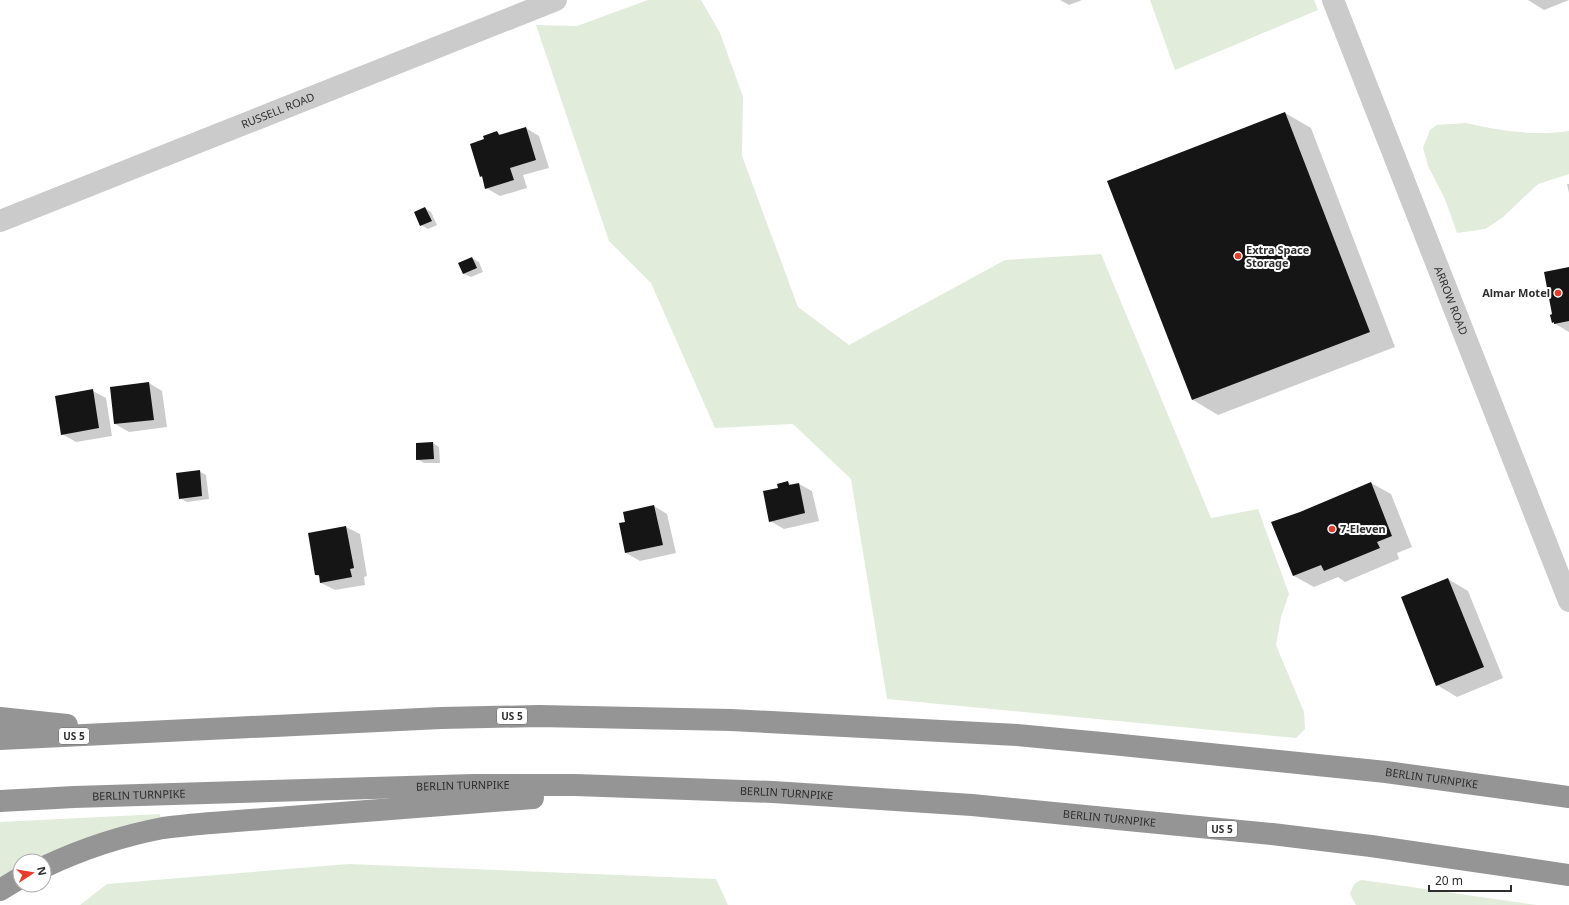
<svg xmlns="http://www.w3.org/2000/svg" width="1569" height="905" viewBox="0 0 1569 905" font-family="'Noto Sans',sans-serif">
<style>
.green{fill:#e1ecdb}
.shadow{fill:#0003}
.building{fill:#151515}
.lines{fill:none;stroke-linecap:round;stroke-linejoin:round}
.minor{stroke:#cbcbcb;stroke-width:22}
.highway{stroke:#959595;stroke-width:22}
.poi-dot{fill:#ea3b2a;stroke:#fff;stroke-width:1.5}
.labels{text-anchor:middle;stroke-width:4;stroke-linejoin:round;paint-order:stroke}
.shield{fill:#fff;stroke:#6d6d6d;stroke-width:1}
.shield-label{font-size:10px;font-weight:bold;fill:#2e2e2e}
.street-label{font-size:11px;fill:#2e2e2e;stroke:#fff}
.poi-label{font-size:11px;font-weight:bold;fill:#2e2e2e;stroke:#fff;text-anchor:start}
</style>
<rect width="100%" height="100%" fill="#fff"/>
<!-- green -->
<path class="green" d="M648,0H701L720,33L743,97L742,156L798,307L849,345L1005,260L1101,254L1211,518L1258,509L1289,594L1281,617L1276,645L1304,712L1305,729L1296,738L887,699L851,479L793,424L715,428L651,283L609,241L536,25L577,26Z
M1150,0H1314L1318,10L1175,70Z
M1466,123C1499,131 1534,136 1569,131V174L1538,184L1502,218L1485,229L1457,233L1445,199L1428,166L1423,148L1430,130L1437,125Z
M160,814L161,819L36,861H20V869L0,882V822Z
M349,864L716,879L728,905H80L107,884Z
M1362,880L1537,905H1356L1350,894C1353,886 1354,882 1362,880Z"/>
<!-- shadow -->
<path class="shadow" d="M1060,0H1082L1069,5Z
M1528,0H1569L1544,10Z
M1285,113L1311,128L1395,347L1218,415L1193,400Z
M526,128L539,136L549,168L523,175L527,188L500,196L486,188L483,178L480,176L485,140L497,132L502,135Z
M1567,184H1569V193Z
M425,208L431,212L437,225L428,229L421,225Z
M472,258L479,262L483,272L471,277L464,274L460,264Z
M1569,268V332L1552,322L1553,315Z
M149,383L162,391L167,427L129,432L115,424Z
M93,391L106,398L112,436L76,442L62,434Z
M433,443L439,447L440,463H424L417,459Z
M199,471L206,475L209,499L187,502L180,498Z
M788,482L792,485L799,484L812,491L819,521L784,529L770,521L779,489Z
M1371,483L1391,494L1412,547L1397,553L1399,559L1345,582L1338,577L1314,587L1294,576L1300,513Z
M654,506L667,514L676,553L640,561L626,553V522Z
M346,527L360,534L367,576L364,577L365,585L335,590L321,583L320,577L316,575L309,534Z
M1448,579L1468,591L1503,678L1457,697L1437,685Z"/>
<!-- building -->
<path class="building" d="M1285,112L1370,332L1192,400L1107,181Z
M526,127L536,160L510,168L514,180L485,189L482,176L480,177L470,144L484,139L483,136L497,131L499,135Z
M425,207L432,221L420,226L414,212Z
M472,257L477,268L463,274L458,263Z
M1569,267V321L1554,324V322L1552,323L1550,315L1552,314L1544,272Z
M149,382L154,420L114,424L110,387Z
M93,389L99,428L61,435L55,396Z
M433,442L434,459L416,460V443Z
M200,470L202,496L179,499L176,473Z
M788,481L789,485L799,483L805,513L769,522L763,491L778,488L777,484Z
M1371,482L1392,536L1377,542L1380,548L1324,571L1321,565L1293,576L1271,522L1300,512Z
M654,505L663,545L625,553L619,523L625,522L623,512Z
M346,526L354,568L350,569L352,577L320,583L319,575H315L308,533Z
M1448,578L1484,667L1436,686L1401,597Z"/>
<g class="lines">
<!-- minor -->
<g class="minor">
<path id="s1" d="M1333,0L1569,601"/>
<path id="s2" d="M0,221L556,0"/>
</g>
<!-- highway -->
<g class="highway">
<path d="M0,718L67,725"/>
<path id="s3" d="M0,739L441,718L539,716L731,720L1017,735L1112,744L1386,772L1569,797"/>
<path id="s4" d="M0,801L74,797L474,785H575L773,792L972,805L1272,834L1371,846L1569,875"/>
<path d="M44,867C82,849 121,836 163,828C179,826 195,824 212,823L533,798"/>
<path d="M0,890L20,878"/>
</g>
</g>
<!-- markers -->
<g class="poi-dot">
<circle cx="1238" cy="256" r="4"/>
<circle cx="1558" cy="293" r="4"/>
<circle cx="1332" cy="529" r="4"/>
</g>
<g class="labels">
<!-- shield labels -->
<g class="shield">
<rect x="497" y="708" width="30" height="16" rx="3"/>
<rect x="59" y="728" width="30" height="16" rx="3"/>
<rect x="1207" y="821" width="30" height="16" rx="3"/>
</g>
<g class="shield-label">
<text x="512" y="720">US 5</text>
<text x="74" y="740">US 5</text>
<text x="1222" y="833">US 5</text>
</g>
<!-- street labels -->
<g class="street-label">
<text dy="4" stroke="none"><textPath href="#s2" startOffset="299">RUSSELL ROAD</textPath></text>
<text dy="4" stroke="none"><textPath href="#s1" startOffset="323">ARROW ROAD</textPath></text>
<text dy="4" stroke="none"><textPath href="#s3" startOffset="1435">BERLIN TURNPIKE</textPath></text>
<text dy="4" stroke="none"><textPath href="#s4" startOffset="463">BERLIN TURNPIKE</textPath></text>
<text dy="4" stroke="none"><textPath href="#s4" startOffset="787">BERLIN TURNPIKE</textPath></text>
<text dy="4" stroke="none"><textPath href="#s4" startOffset="139">BERLIN TURNPIKE</textPath></text>
<text dy="4" stroke="none"><textPath href="#s4" startOffset="1111">BERLIN TURNPIKE</textPath></text>
</g>
<!-- poi labels -->
<g class="poi-label">
<text x="1246" y="254">Extra Space<tspan x="1246" dy="13">Storage</tspan></text>
<text x="1550" y="297" text-anchor="end">Almar Motel</text>
<text x="1340" y="533">7-Eleven</text>
</g>
</g>
<!-- north arrow -->
<g transform="translate(32 873) rotate(78)"><circle r="19" fill="#ffffff" stroke="#ababab"/>
<path d="M0-3L7 15L0 10L-7 15Z" fill="#ea3b2a"/>
<text y="-6" font-size="11" font-weight="bold" text-anchor="middle" fill="#2e2e2e">N</text>
</g>
<!-- scale -->
<path d="M1429 885v6h82v-6" fill="none" stroke="#2e2e2e" stroke-width="2"/>
<text x="1435" y="885" font-size="12" fill="#2e2e2e" stroke="#ffffff" stroke-width="3" paint-order="stroke">20 m</text>
</svg>
